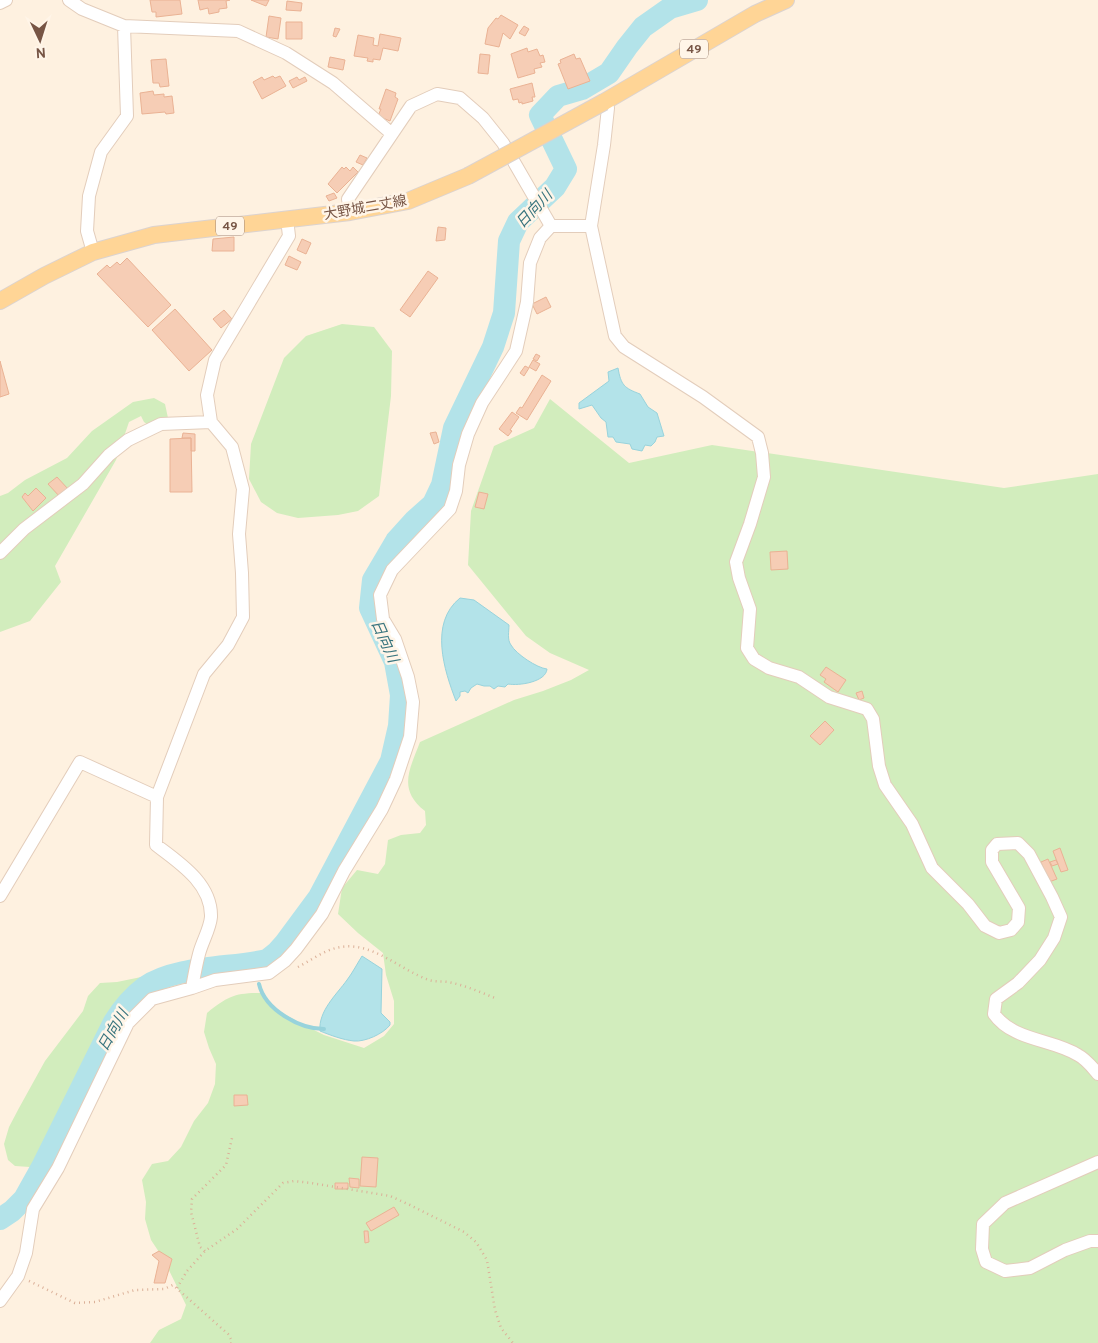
<svg xmlns="http://www.w3.org/2000/svg" width="1098" height="1343" viewBox="0 0 1098 1343" font-family="Overpass,'Noto Sans JP',sans-serif">
<style>
.green{fill:#d2edbd}
.water{fill:#b3e3e9;stroke:#98d3dc}
.lines{fill:none;stroke-linecap:round;stroke-linejoin:round}
.stream{stroke:#98d3dc;stroke-width:4}
.river{stroke:#b3e3e9;stroke-width:22}
.building{fill:#f6cdb5;stroke:#eab294}
.minor-casing{stroke:#e3cdbb;stroke-width:14}
.major-casing{stroke:#dcd3cf;stroke-width:18}
.path{stroke:#dbb098;stroke-width:2.5;stroke-dasharray:1 4;stroke-linecap:butt}
.minor{stroke:#fff;stroke-width:12}
.major{stroke:#ffd596;stroke-width:16}
.major-bridge-casing{stroke:#dcd3cf;stroke-width:18;stroke-linecap:butt}
.major-bridge{stroke:#ffd596;stroke-width:16}
.labels{text-anchor:middle;stroke-width:5;stroke-linejoin:round;paint-order:stroke}
.shield{fill:#fff5e8;stroke:#a08576;stroke-width:1}
.shield-label{font-size:12px;font-weight:bold;fill:#775545}
.street-label{font-size:14px;fill:#775545;stroke:#fff5e8}
.water-label{font-size:15px;font-style:italic;fill:#38747e;stroke:#fff5e8}
</style>
<rect width="100%" height="100%" fill="#fef1e0"/>
<!-- green -->
<path class="green" d="M342,324L374,327L392,351L391,396L379,496L358,511L338,515L298,518L277,513L261,502L249,479L251,444L284,358L306,336Z
M154,398L165,404L168,418L155,430L144,422L141,416L129,422L116,460L55,566L61,582L30,621L0,632V496L8,493L25,480L67,458L92,431L133,402Z
M550,399L629,463L712,445L1004,488L1098,474V1343H150L159,1330L181,1319L186,1305L163,1258L151,1240L145,1219L146,1202L142,1180L152,1164L168,1161L181,1147L194,1121L208,1103L215,1084L216,1064L209,1048L204,1032L207,1013C228,996 235,993 261,993L272,1007L300,1023L324,1035L364,1048L384,1036L394,1024V1001L386,975L383,953L358,933L338,914L342,888L357,870L378,874L385,864L388,840L401,835L420,833L426,825L425,811C397,789 410,769 420,742L514,700L543,691L571,680L589,670L550,653L526,636L468,565L471,511L494,446L534,428Z
M146,976L126,998L114,1015L51,1142L40,1158L30,1167L15,1166L8,1160L4,1144L9,1127L19,1108L45,1061L83,1011L88,996L100,983L117,982Z"/>
<!-- water -->
<path class="water" d="M618,368C621,385 624,388 640,394L648,407L657,413L664,436L657,437L655,442L651,446L645,445L642,451L632,449L630,444L616,442L613,437H608L606,422L601,418L592,405L579,409V403L609,381L608,372Z
M460,598L474,600L509,625C509,631 507,640 511,645C516,654 537,668 547,669C546,682 519,686 508,684L505,687L498,686L494,689L490,686H484L477,684L471,688L468,693L465,691L460,692V696L456,701C444,670 429,623 460,598Z
M362,956L382,969L381,1013L390,1022V1025C383,1034 365,1042 354,1041C343,1040 330,1035 320,1031C318,1011 337,994 347,980C353,972 357,964 362,956Z"/>
<g class="lines">
<!-- stream -->
<path class="stream" d="M259,984C265,1010 300,1029 324,1029"/>
<!-- river -->
<path class="river" d="M0,1219L12,1211L24,1199L43,1165L114,1022C122,1009 133,996 145,987C175,966 232,968 267,960L277,952L285,943L319,897L391,761L399,726L401,695L395,662L370,608L373,580L396,541L415,520L433,504L442,485L454,428L493,347L504,313L509,241L518,222L555,187L566,169L540,115L558,96L582,89L609,73L627,47L643,27L670,8L697,0"/>
</g>
<!-- building -->
<path class="building" d="M150,0H180L182,14L156,17V12H152Z
M198,0H230L226,1L227,8L219,9V12L209,14L208,8L200,10Z
M251,0H269L266,6Z
M287,1L302,3L301,11L286,10Z
M501,15L518,25L510,39L503,33L499,47L485,44L488,28L496,18L498,19Z
M269,16L281,18L278,39L266,37Z
M286,22H302V39H286Z
M524,26L529,29L525,36L519,33Z
M335,28L340,29L336,37L333,36Z
M380,34L401,38L398,51L383,48L380,60L373,59V62L367,61L368,58L354,56L358,35L374,38L373,45L378,46Z
M527,48L528,52L537,49L540,56L543,55L545,62L540,63L542,67L534,69L535,73L518,78L511,54Z
M480,54L490,55L488,74L478,73Z
M574,54L576,59L580,58L590,81L568,89L558,64L561,63L560,60Z
M330,57L345,60L343,70L328,67Z
M166,59L169,86L160,87L159,83H153L151,60Z
M273,76L275,78L280,76L286,86L262,99L253,82L262,77L264,80Z
M297,77L299,80L305,77L307,81L293,88L289,81Z
M532,83L535,97H532L533,101L522,104V102L519,103L518,99L513,100L510,89Z
M386,89L396,93L395,97L398,99L390,121L378,116L381,109H379Z
M153,91L154,95L164,94V97L172,96L174,113L166,114L165,112L142,114L140,93Z
M360,155L367,158L363,165L356,162Z
M342,167L344,169L346,167L350,171L353,167L358,172L337,193L328,184Z
M334,193L337,198L329,201L326,196Z
M438,227L446,228L445,240L436,241Z
M234,237V251H212L213,239Z
M302,239L311,243L306,254L297,250Z
M289,256L301,262L297,270L285,265Z
M127,258L171,305L148,327L97,274L107,265L110,268L117,262L120,265Z
M428,271L438,278L410,317L400,310Z
M546,297L551,307L537,314L532,304Z
M175,309L212,350L189,371L152,330Z
M224,310L232,319L221,328L213,319Z
M536,354L540,356L537,361L533,359Z
M533,360L540,364L536,371L529,367Z
M0,361L9,394L0,397Z
M525,366L529,368L524,376L520,373Z
M542,375L551,381L527,420L516,413L520,407L522,408Z
M512,412L519,417L510,430L512,431L508,436L499,429Z
M436,432L439,442L434,444L430,433Z
M183,433L195,434V451H191V438H182Z
M191,438L192,492H170V439Z
M57,477L68,489L60,497L48,484Z
M36,488L46,498L33,511L22,497L25,493L28,496Z
M479,492L488,494L484,509L475,507Z
M787,551L788,569L771,570L770,552Z
M826,667L846,680L838,692L824,682L826,679L820,675Z
M862,691L864,698L859,700L856,693Z
M825,721L834,730L820,745L810,736Z
M1060,848L1068,870L1061,872L1053,851Z
M1048,859L1057,879L1049,882L1041,862Z
M1056,860L1058,864L1052,866L1050,862Z
M234,1095H247L248,1105L234,1106Z
M362,1157L378,1158L376,1187L360,1186Z
M349,1178L359,1179V1188L350,1187Z
M335,1183H348V1189H335Z
M394,1207L399,1215L371,1231L366,1223Z
M364,1231H368L369,1242L365,1243Z
M159,1251L172,1259L165,1283H154L159,1261L152,1255Z"/>
<g class="lines">
<defs>
<path id="minor" d="M69,0L82,9L124,26L238,31L286,53L333,83L392,134L411,106L437,94L460,98L483,118L503,143L551,226H591L604,145L608,108L604,102
M0,3L6,0
M350,212L348,199L392,134
M591,226L615,336L624,347L703,397L758,437L762,453L764,477L750,524L736,562L739,578L750,609L747,648L754,659L769,668L799,677L829,697L867,709L873,719L879,766L885,785L912,824L932,868L968,904L985,926L999,933L1011,930L1018,922L1019,908L992,862V850L997,844L1018,843L1029,854L1052,897L1061,917L1054,938L1040,960L1018,983L996,999L994,1014C1013,1041 1053,1039 1078,1055C1086,1059 1092,1067 1098,1074
M93,252L87,231L89,196L101,152L127,116L124,26
M0,553L24,529L83,484L109,455L128,440L161,424L211,422
M0,896L80,762L157,797
M192,988C194,977 196,965 199,954C202,942 210,929 211,917C212,884 180,863 156,845L157,797L204,674L228,645L243,617L242,573L239,534L243,489L232,447L211,422L207,395L215,360L289,236L287,219
M1098,1162L1005,1203L983,1224L982,1249L986,1262L1005,1271L1030,1268L1065,1250L1090,1241H1098
M0,1301L18,1276L26,1253L33,1209L58,1168L128,1023L152,999L192,988L215,980L269,973L285,961L296,949L322,914L344,871L382,809L396,779L410,737L413,702L408,677L395,639L383,619L380,595L392,570L450,509L456,491L459,465L468,434L482,403L516,351L527,302L530,263L540,238L551,226"/>
<path id="major" d="M604,102L755,14L786,0
M0,301L44,276L93,252L154,235L350,212L408,201L468,176"/>
</defs>
<!-- minor casing -->
<use href="#minor" class="minor-casing"/>
<!-- major casing -->
<use href="#major" class="major-casing"/>
<!-- path -->
<path class="path" d="M298,967C310,961 323,951 336,948C370,939 398,969 429,980C435,982 441,981 448,982C464,985 480,992 495,998
M205,1251L200,1247L191,1212L192,1199L226,1165L232,1138
M29,1281L75,1303L95,1302L135,1290L164,1289L173,1285L228,1334L232,1341L231,1343
M177,1288L187,1271L205,1251L237,1229L283,1183L294,1181L311,1183L378,1194L390,1196L410,1205L464,1232L476,1242L487,1260L495,1310L501,1328L513,1343"/>
<!-- minor -->
<use href="#minor" class="minor"/>
<!-- major -->
<use href="#major" class="major"/>
<defs>
<path id="major-bridge" d="M468,176L604,102"/>
</defs>
<!-- major-bridge casing -->
<use href="#major-bridge" class="major-bridge-casing"/>
<!-- major-bridge -->
<use href="#major-bridge" class="major-bridge"/>
</g>
<g class="labels">
<!-- shield labels -->
<g class="shield">
<rect x="680" y="39.5" width="28" height="19" rx="4"/>
<rect x="216" y="216.5" width="28" height="19" rx="4"/>
</g>
<g class="shield-label">
<text x="694" y="53">49</text>
<text x="230" y="230">49</text>
</g>
<!-- street labels -->
<g class="street-label">
<text transform="translate(365 207) rotate(-10)" y="5">大野城二丈線</text>
</g>
<!-- water labels -->
<g class="water-label">
<text transform="translate(534 209) rotate(-47)" y="5">日向川</text>
<text transform="translate(385 641) rotate(66)" y="5">日向川</text>
<text transform="translate(113 1030) rotate(-60)" y="5">日向川</text>
</g>
</g>
<!-- north arrow -->
<g transform="translate(40 40) rotate(176)" stroke="#fff5e8" stroke-width="4" paint-order="stroke">
<path d="M0-4L9 19L0 12L-9 19Z" fill="#775545"/>
<text y="-8" font-size="14" font-weight="bold" text-anchor="middle" fill="#775545">N</text>
</g>
</svg>
